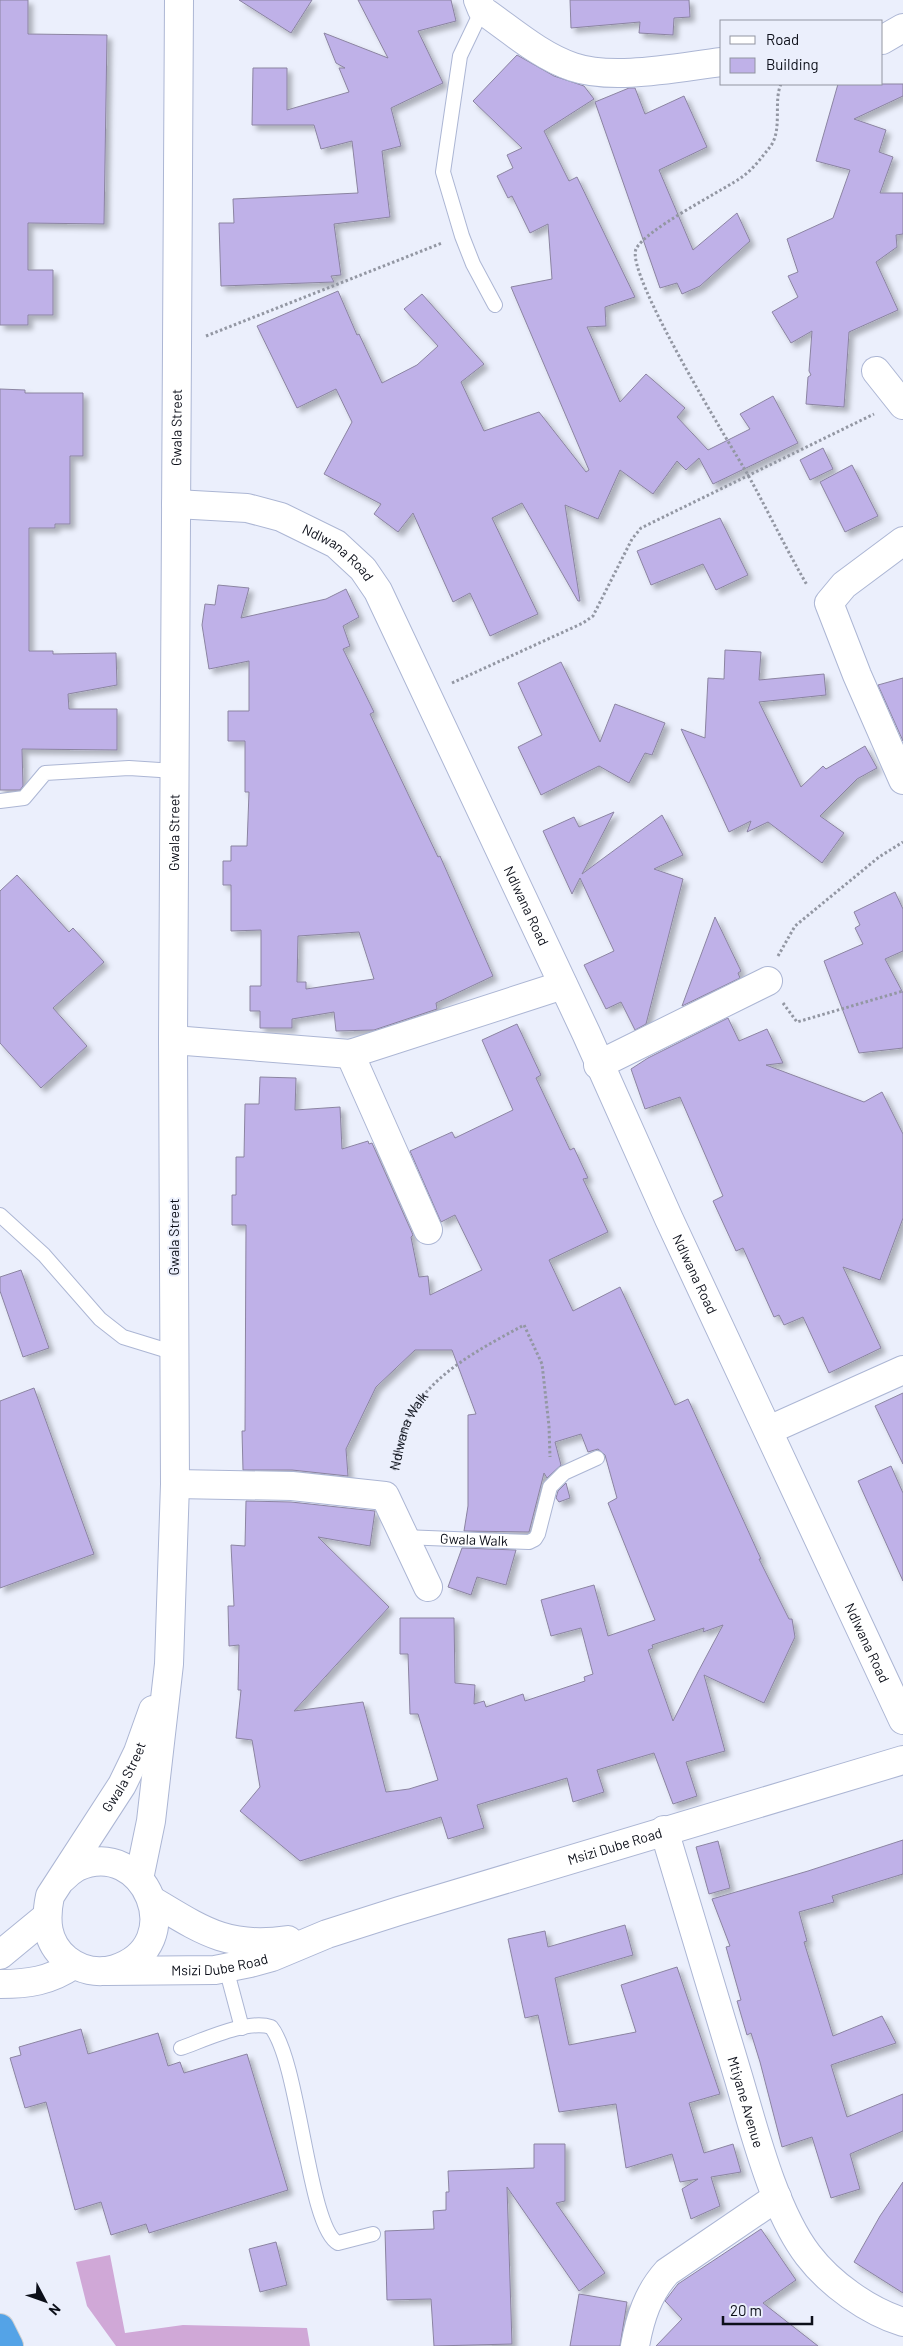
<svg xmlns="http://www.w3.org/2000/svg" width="903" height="2346" viewBox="0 0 903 2346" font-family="Barlow,sans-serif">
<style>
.forest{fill:#d0a8d7}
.building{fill:#bfb1e8;stroke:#8b84a1;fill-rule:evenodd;filter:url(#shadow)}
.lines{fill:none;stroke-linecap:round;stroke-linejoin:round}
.lane-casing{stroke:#acb6d4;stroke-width:16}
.street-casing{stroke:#acb6d4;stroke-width:30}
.secondary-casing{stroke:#acb6d4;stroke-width:30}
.highway-casing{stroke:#cecfd1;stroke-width:30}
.path{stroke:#9397a3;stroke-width:3;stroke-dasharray:2.5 2.5;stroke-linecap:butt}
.lane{stroke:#fff;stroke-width:14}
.street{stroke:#fff;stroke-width:28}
.secondary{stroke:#fff;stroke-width:28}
.highway{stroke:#54a3e7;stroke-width:28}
.labels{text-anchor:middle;stroke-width:4;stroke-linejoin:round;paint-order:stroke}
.street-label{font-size:14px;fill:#0c0f19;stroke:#ebeffc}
</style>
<defs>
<filter id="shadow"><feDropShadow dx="4.5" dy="4.5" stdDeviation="2.5" flood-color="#0004"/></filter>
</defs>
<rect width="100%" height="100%" fill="#ebeffc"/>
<!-- forest -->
<path class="forest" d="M110,2255L125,2333L183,2325L307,2328L310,2346H116L87,2306L76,2262Z"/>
<!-- building -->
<path class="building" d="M0,0H28V34L107,35L104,224L28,223V270H53V315H28V325H0Z
M239,0H312L291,33Z
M358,0H451L456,21L418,31L443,83L391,108L401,146L382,151L390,217L334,224L341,275L331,276L334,282L221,286L219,223H234L233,199L358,193L352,141L321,149L314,125H252L253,68H287V110L349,92L339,68H345L336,63L324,33L388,58Z
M570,0H689L690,17L674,18L673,35L639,33L640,22L571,28Z
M517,55L554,76L584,86L594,99L544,131L569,181L577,177L635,297L605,307L606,326L587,327L620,402L646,374L685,408L677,417L708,450L750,429L740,414L773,396L798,443L713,484L699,458L686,470L677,461L653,494L620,470L598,519L565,505L580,601H578L522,503L492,518L538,614L490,636L470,593L453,602L413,513L398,532L374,514L381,504L324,474L352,422L336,389L297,408L257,326L338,291L357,335L359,334L382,383L417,365L438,346L404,309L422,294L484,364L461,382L484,431L539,412L586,472L589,470L511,287L552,279L548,224L530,233L512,196L508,198L497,176L513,168L507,155L522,148L473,101Z
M838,84H903V96L854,119L886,130L879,152L893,157L880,193H903V234L896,235L897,247L876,262L898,310L849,332L844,407L806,404L808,377L811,375L809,371L812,331L791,343L772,312L798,297L788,276L798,272L787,239L833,218L850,170L816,161Z
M629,88H635L645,114L684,96L707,147L659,170L693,250L737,213L750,241L700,286L682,294L677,283L660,288L595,102Z
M0,389L25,390V393H83V456H70V524H55V528H29V651H53V654L116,653L117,685L68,694L69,709H117V750L22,749L23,786L20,790H0Z
M823,448L833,469L810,480L800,460Z
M852,465L878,516L845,532L820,482Z
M720,518L748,575L716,590L703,564L651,585L637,551Z
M218,585L249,588L241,618L326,599L346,589L359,617L343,626L350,646L343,649L374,712L370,714L438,857L440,856L493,976L436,1003L437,1009L374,1030L336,1031L334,1012L292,1019V1028H260V1011H250V986H261V930L231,931V885H223V861H231V846H247L249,792H245V741H228V711H249V661L209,669L202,625L205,604L215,605ZM359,932L374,979L306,989V982H297L298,936Z
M725,650L761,652L759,680L824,674L826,695L759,702L801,787L823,766L826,769L865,746L877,768L857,779L820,816L844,833L822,863L768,822L747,832L751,821L729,832L707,784L681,729L705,738L708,678L724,679Z
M561,662L600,742L615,704L665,723L652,755L645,753L629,783L599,766L541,795L518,747L542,735L518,683Z
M903,678V741L878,685Z
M614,812L582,874L662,815L683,855L654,869L683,879L646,1024L635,1030L621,1002L606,1009L584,965L614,951L580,878L572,894L543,831L574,817L579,827Z
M17,875L69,932L73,928L104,962L53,1008L87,1046L41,1088L0,1043V891Z
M895,892L903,909V951L885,959L903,993V1048L859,1053L824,961L863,944L855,928L860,925L854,912Z
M715,917L741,971L738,973L740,978L682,1006Z
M728,1018L739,1041L767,1029L783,1063L766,1065L864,1102L882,1092L903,1134V1218L880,1280L843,1267L881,1348L829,1373L803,1317L784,1325L779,1315L774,1317L743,1248L736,1251L713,1201L723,1196L680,1097L645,1109L631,1069L648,1058Z
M517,1024L541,1075L536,1078L570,1150L574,1148L588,1178L583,1179L608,1232L549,1260L573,1311L620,1287L675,1405L688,1399L761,1559H759L789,1619H792L795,1637L764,1703L704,1675L725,1751L686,1762L697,1796L673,1804L654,1753L597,1770L604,1792L573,1802L567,1778L477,1805L484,1828L448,1839L441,1817L300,1861L240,1811L260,1787L252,1740L236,1738L241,1690H238L239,1645L229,1646L228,1606H234L231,1545L245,1546L246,1501L291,1502L375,1511L370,1546L318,1537L389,1607L294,1711L363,1702L386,1792L409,1789L438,1780L418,1714H410L408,1654H400V1618H454L455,1683L475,1685L474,1704L484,1701L486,1707L523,1694L525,1701L585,1681L584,1677L593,1674L581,1628L551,1636L541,1600L594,1585L608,1636L655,1620L608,1503L617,1498L605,1455L598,1449L588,1452L581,1434L555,1442L561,1465L547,1478L544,1473L529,1532L464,1531L468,1506V1415L476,1414L452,1350H415L376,1387L346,1449L348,1476L292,1470H243L242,1431H245L246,1225H232V1195H236V1157H244L245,1104H259L260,1077L296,1078L295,1110L340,1107L342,1149L368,1141L369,1144L372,1143L413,1235L411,1237L419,1277L428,1276L430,1295L482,1270L455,1215L441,1222L410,1151L452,1132L455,1138L513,1110L482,1040ZM723,1625L698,1672L673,1721L648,1650L653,1648L652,1645L704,1628L703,1632Z
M21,1270L49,1348L23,1357L0,1291V1277Z
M34,1388L94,1554L0,1588V1401Z
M903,1393V1464L875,1406Z
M891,1466L903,1493V1581L858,1481Z
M566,1483L570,1498L559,1502L556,1498L558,1491Z
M462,1548L516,1550L506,1585L477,1577L471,1595L448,1587Z
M903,1840V1874L832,1896L834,1902L799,1912L807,1941L804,1942L833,2036L882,2016L896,2043L831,2065L847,2117L903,2094V2131L850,2154L860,2189L831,2198L812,2137L782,2147L760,2062L751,2033L747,2035L737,2001L741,2000L726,1947L730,1946L712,1899L808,1871Z
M718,1841L730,1888L709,1894L696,1847Z
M625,1925L633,1955L555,1978L569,2045L636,2032L621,1985L677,1967L720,2094L689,2103L704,2153L733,2144L741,2172L711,2177L720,2206L691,2219L682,2189L698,2179L680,2182L672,2154L626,2168L616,2104L559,2112L538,2015L525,2018L508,1939L545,1931L548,1947Z
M81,2029L88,2054L158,2033L168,2066L180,2062L184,2073L247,2054L288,2190L149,2233L146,2224L111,2235L101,2202L75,2210L46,2102L25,2108L10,2058L21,2055L19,2047Z
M534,2144H565V2201L556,2203L605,2273L579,2291L507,2187L512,2344L434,2346L431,2299L387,2300L385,2231L434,2229L433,2211L446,2210V2192H449L448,2171L534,2168Z
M903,2182V2293L854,2262L880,2216Z
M761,2229L796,2280L763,2303L818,2346H656L682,2319L665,2301L678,2284Z
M276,2242L287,2285L260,2292L249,2249Z
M579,2294L627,2302L620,2346H570Z"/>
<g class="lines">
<defs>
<g id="lane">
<path d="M482,10L460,56L443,172L462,236L473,264L495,305"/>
<path d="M0,801L24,798L45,773L129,768L175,771"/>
<path d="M0,1215L44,1255L100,1319L123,1337L175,1353"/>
<path id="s2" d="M403,1537L529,1542L535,1539L538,1534L550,1487L564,1473L597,1458"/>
<path d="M226,1968L242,2028"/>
<path d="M181,2048C204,2040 248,2019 271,2027C300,2063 308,2228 338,2243L373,2234"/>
</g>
<g id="street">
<path d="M478,0L482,10C511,30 540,56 573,67C614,81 679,67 722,62"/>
<path d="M882,40L903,28"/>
<path d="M876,371L903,405"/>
<path id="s3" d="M176,504L247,508L281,517L336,544L363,569L378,591L586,1033L669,1219L903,1720"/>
<path d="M903,541L844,585L829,603L857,675L903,780"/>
<path d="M173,1040L350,1054L563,985"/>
<path d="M350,1054L428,1230"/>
<path d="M598,1065L768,981"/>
<path d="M769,1430L903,1370"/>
<path d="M175,1484L292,1486L385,1496L428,1587"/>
<path id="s4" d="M664,1830C689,1912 713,1994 738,2076C754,2130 774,2211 808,2255C830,2284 868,2311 903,2322"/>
<path d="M635,2346C640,2318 648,2293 667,2272L777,2197"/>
</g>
<g id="secondary">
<path id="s5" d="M62,1879C66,1875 72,1870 77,1867C145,1836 191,1945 115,1969C98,1974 80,1970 66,1959C46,1942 45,1920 50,1896L122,1785L138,1752L153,1710"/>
<path id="s6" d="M139,1879L151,1821L169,1664L175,1484L173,1040L179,0"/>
<path d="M153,1901C203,1931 228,1949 288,1940"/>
<path d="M0,1955L46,1917"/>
<path id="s7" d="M106,1971L215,1970L250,1963L272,1957L327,1934L399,1911L903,1760"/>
<path d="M0,1984C28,1984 50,1981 73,1965"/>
</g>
<path id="highway" d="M0,2328L9,2346"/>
</defs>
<!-- lane casing -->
<use href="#lane" class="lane-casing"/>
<!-- street casing -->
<use href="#street" class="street-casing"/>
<!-- secondary casing -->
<use href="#secondary" class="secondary-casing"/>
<!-- highway casing -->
<use href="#highway" class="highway-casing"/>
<!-- path -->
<g class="path">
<path d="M781,84C773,102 783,130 770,147C761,158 752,171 739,179C718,193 645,230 636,249C625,274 730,444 748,475C768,511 786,549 807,585"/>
<path d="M206,336L442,243"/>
<path d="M452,683L583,623L593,616L632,539L641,528L874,414"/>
<path d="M778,956L795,926L879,857L903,842"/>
<path d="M783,1003L797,1022L903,991"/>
<path id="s1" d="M394,1470C398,1455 400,1439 405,1425C426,1376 480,1349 524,1325L542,1364L549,1426L550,1457"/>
</g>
<!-- lane -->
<use href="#lane" class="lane"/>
<!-- street -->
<use href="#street" class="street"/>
<!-- secondary -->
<use href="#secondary" class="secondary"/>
<!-- highway -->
<use href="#highway" class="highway"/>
</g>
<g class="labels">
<!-- street labels -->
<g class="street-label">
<text dy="5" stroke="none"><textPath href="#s6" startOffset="1454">Gwala Street</textPath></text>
<text dy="5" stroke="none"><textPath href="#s3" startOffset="174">Ndlwana Road</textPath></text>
<text dy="5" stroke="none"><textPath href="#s6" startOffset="1049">Gwala Street</textPath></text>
<text dy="5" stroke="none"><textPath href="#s3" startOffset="579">Ndlwana Road</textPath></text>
<text transform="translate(174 1237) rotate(-90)" y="5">Gwala Street</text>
<text dy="5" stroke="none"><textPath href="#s3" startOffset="984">Ndlwana Road</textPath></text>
<text dy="5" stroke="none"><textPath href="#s1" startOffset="42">Ndlwana Walk</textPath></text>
<text dy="5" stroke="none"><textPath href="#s2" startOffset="71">Gwala Walk</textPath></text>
<text dy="5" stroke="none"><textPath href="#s3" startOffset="1391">Ndlwana Road</textPath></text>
<text dy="5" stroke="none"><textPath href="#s5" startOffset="460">Gwala Street</textPath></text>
<text dy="5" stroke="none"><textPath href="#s7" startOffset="528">Msizi Dube Road</textPath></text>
<text dy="5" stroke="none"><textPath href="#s7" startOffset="114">Msizi Dube Road</textPath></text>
<text dy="5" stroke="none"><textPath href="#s4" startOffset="284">Mtiyane Avenue</textPath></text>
</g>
</g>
<!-- legend -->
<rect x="720" y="20" width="162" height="65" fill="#ebeffc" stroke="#9295a1"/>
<rect x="730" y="36" width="25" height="8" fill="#ffffff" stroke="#9295a1"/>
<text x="766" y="45" font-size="15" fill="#0c0f19">Road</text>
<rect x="730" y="58" width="25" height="15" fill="#bfb1e8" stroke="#9295a1"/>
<text x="766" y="70" font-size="15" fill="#0c0f19">Building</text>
<!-- north arrow -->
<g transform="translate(45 2301) rotate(131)" stroke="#ebeffc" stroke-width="4" paint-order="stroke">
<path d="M0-4L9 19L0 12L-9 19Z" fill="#0c0f19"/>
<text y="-8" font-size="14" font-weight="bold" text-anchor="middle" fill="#0c0f19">N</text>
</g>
<!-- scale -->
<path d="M723 2316v8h89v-8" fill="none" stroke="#0c0f19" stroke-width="2.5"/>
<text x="730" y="2316" font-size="15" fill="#0c0f19" stroke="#ebeffc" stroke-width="4" paint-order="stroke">20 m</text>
</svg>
